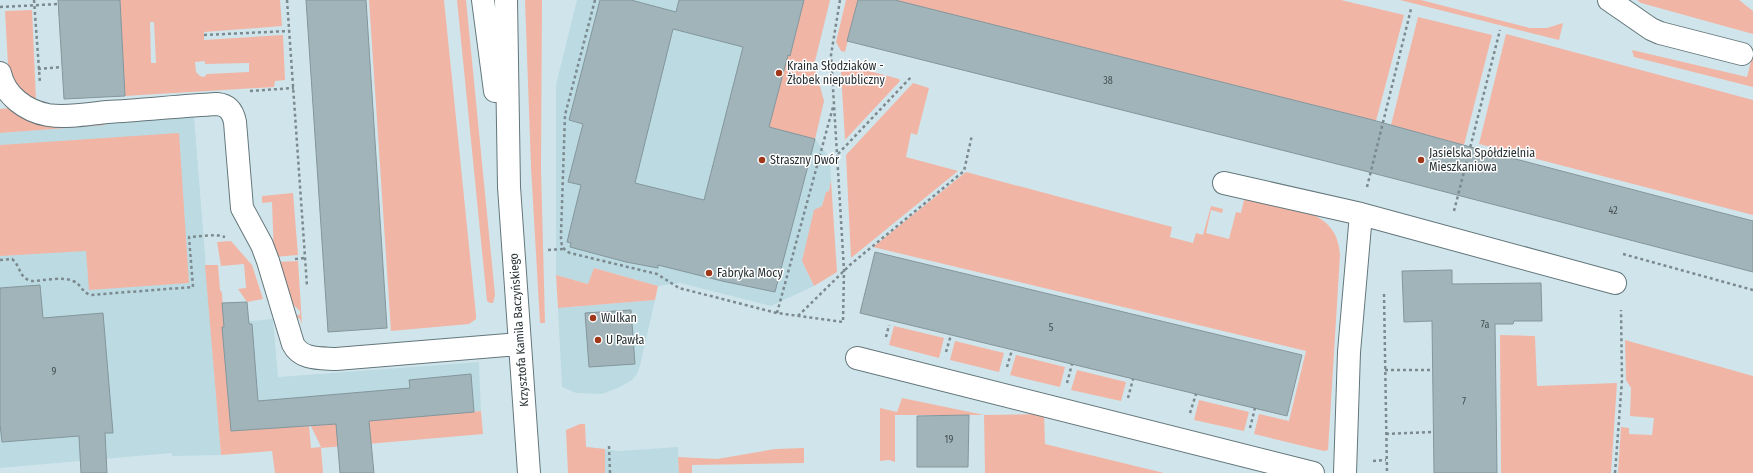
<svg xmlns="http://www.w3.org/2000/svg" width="1753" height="473" viewBox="0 0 1753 473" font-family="'Fira Sans Condensed',sans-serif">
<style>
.built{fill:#bcdae2}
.green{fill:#f1b5a5;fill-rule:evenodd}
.building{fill:#a0b4b9;stroke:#83969c;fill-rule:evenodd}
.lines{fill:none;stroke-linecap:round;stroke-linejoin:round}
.minor-casing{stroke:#63767b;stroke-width:24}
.path{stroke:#7c8a8f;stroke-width:2.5;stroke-dasharray:3 3;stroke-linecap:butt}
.minor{stroke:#fff;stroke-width:22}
.poi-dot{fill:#9f371b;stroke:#fff;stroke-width:1.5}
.labels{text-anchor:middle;stroke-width:3;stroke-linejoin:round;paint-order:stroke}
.number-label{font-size:10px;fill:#455054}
.poi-label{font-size:12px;fill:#272f32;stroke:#fff;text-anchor:start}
.street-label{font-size:12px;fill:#272f32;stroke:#fff}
</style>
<rect width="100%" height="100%" fill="#d0e5eb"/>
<!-- built -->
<path class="built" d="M577,0H830L814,65L824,101L815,139L830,158L831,180L829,191L826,192L822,206L802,261L814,286L771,306L680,283L658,286L594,268L589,284L556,275V85Z
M194,117L221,455L172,456V453L0,468V133Z
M655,300L640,366L637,374L632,380L620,387L602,394L576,393L562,387L558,308Z
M241,302L250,321L273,319L278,377L479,362L481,411L231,431L222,327H224L222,303Z
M587,447L619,451L678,447L679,473H569Z"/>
<!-- green -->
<path class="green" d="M120,0H280L282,26L204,32V40L283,35L285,80L275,81L274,87L125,96ZM150,22H154L156,63H151ZM205,61V64L249,63V72L207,74L204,77L200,76L196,72L195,62Z
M369,0H444L476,315V319L469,324L391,331Z
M457,0H466L495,295L493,303H490L487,301Z
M525,0H542L541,168L545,323H540L531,167Z
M804,0H830L814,65L824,101L815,139L769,127L788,55L790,56Z
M846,0H858L845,52L841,51L836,42Z
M895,0H1341L1404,15L1376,121Z
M1400,0H1421L1530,28H1547L1563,23L1559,40Z
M1637,0H1739L1753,11V34L1641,3Z
M32,10L36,101L9,83L5,11Z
M1418,17L1492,35L1464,145L1391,125Z
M1506,34L1753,100V215L1479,144Z
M1632,50L1747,77L1753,53V87L1634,57Z
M850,66L899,79L900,81L845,140L841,72Z
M913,83L929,88L917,135L911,133L906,157L958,171L851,258L846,155Z
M10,108L104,122L105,125L0,133V109Z
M179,133L189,283L89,290L86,251L0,256V145Z
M966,172L1172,227L1170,237L1193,243L1196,233L1203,235L1211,206L1223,209L1222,213L1211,210L1206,233L1229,239L1236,212L1241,213L1245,196C1258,199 1272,202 1285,206C1313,213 1338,220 1340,255L1328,450L1324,451L1254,434L1259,414L1289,421L1306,351L873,247Z
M831,180L837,272L814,286L802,261L814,210L822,206L826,192L829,191Z
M293,193L298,255L274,257L272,202L262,203V196Z
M231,241L252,265L263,299L247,302L238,289L246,288L244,264L221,266L217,242Z
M298,261L302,324L300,319L293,315L292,311L298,316L300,314V311L288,300L276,262Z
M205,265H218L220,290L222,293L224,327H222L231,431L255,429L294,411L295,427L309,426L311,448L321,447L311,426L481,411L483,434L321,448L323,473H275L272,451L221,455Z
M594,268L658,286L655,300L558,308L556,275L588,284Z
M894,326L944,338L939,358L889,345Z
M1500,335L1535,336L1537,386L1617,383L1611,473H1501Z
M1625,340L1753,376V473H1618L1621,427L1629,428V434L1652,435L1654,418L1630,416L1631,388L1626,380Z
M955,341L1004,353L999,372L950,360Z
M1016,355L1065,367L1060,387L1010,375Z
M1077,370L1126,382L1121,401L1071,390Z
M902,398L984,415L1044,414L1045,444L1164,473H985L984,415H895V462L889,460L880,461V408L897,412Z
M1199,400L1249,412L1244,431L1194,420Z
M580,424H585L586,447L605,449V473H568L566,430Z
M804,448V463L692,465V473H679L678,457L717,459L775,449Z"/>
<!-- building -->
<path class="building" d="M58,0H120L125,96L64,99Z
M306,0H366L387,328L328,332Z
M600,0H631L676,12L679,0H804L790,56L788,55L769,127L815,139L775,292L722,281L658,265V268L626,262L570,247L571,243L567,242L581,185L568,182L583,124L569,120ZM673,29L743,47L704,200L635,183Z
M858,0H895L1369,119L1485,151L1753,221V272L1357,169L847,41Z
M875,252L1302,355L1287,416L860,313Z
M1452,270V284L1541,283L1542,321H1514L1513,324H1495L1497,473H1434L1432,321L1404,322L1402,271Z
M40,285L43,318L103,313L113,433H105L107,473H81L79,436L2,442L0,424V288Z
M247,302L249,324H252L258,401L410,388L409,380L471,374L474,412L369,421L374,473H340L336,424L231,431L222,327H224L222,303Z
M631,310L635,364L589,367L585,313Z
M969,415L968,467H917V416Z"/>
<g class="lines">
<defs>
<path id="minor" d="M483,0L495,91
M506,0L509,187L529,473
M1609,0L1651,29L1660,33L1742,54
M0,73C5,96 26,111 48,115C67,118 88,114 107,112C143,110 180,106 217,104C228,105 233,112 235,122L242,208L262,245L268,261L293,344C301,360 320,358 336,359L520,344
M1224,183L1361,214L1615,283
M857,358L1313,473
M1345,473L1349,352L1361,214"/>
</defs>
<!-- minor casing -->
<use href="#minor" class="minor-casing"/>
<!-- path -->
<path class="path" d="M34,0L40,83
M287,0L307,286
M595,0L565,115L561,234C561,243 561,249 570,253L657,274L679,288L687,290L777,313L843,322L844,270L831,55L840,0
M0,7L59,4
M204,35L289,31
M38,69L62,67
M250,91L294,88
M838,154L912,76
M1367,187L1411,9
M1454,211L1500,30
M548,250L563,249
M1623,254L1753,290
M295,259L305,258
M0,260L12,259C21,266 18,277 31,281C42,281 63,276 73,281C81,284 81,291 90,295L193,287L189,237L216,235L225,237
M1384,294L1387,473
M777,313L833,107
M798,316L851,264L964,171L972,135
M886,337L889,325
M946,352L951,335
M1007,367L1012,350
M1385,370H1433
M1067,383L1072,364
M1128,398L1133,379
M1190,413L1196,394
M1250,428L1255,408
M1386,434L1433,432
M609,446L610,473
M1373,461L1386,460
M1615,473L1622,380L1621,310"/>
<!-- minor -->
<use href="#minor" class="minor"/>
</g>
<!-- markers -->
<g class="poi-dot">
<circle cx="779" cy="73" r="4"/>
<circle cx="762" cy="160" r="4"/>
<circle cx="1421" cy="160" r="4"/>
<circle cx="709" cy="273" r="4"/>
<circle cx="593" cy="318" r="4"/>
<circle cx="598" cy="340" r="4"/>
</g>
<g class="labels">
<!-- number labels -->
<g class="number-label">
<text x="1108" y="84">38</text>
<text x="1613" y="214">42</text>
<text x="1485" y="328">7a</text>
<text x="1051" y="331">5</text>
<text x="54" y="375">9</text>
<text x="1464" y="405">7</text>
<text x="949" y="443">19</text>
</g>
<!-- poi labels -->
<g class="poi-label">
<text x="787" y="70">Kraina Słodziaków -<tspan x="787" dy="14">Żłobek niepubliczny</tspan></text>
<text x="1429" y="157">Jasielska Spółdzielnia<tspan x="1429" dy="14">Mieszkaniowa</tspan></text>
<text x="770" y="164">Straszny Dwór</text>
<text x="717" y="277">Fabryka Mocy</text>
<text x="601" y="322">Wulkan</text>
<text x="606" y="344">U Pawła</text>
</g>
<!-- street labels -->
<g class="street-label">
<text transform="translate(519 330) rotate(-94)" y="4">Krzysztofa Kamila Baczyńskiego</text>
</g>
</g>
</svg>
